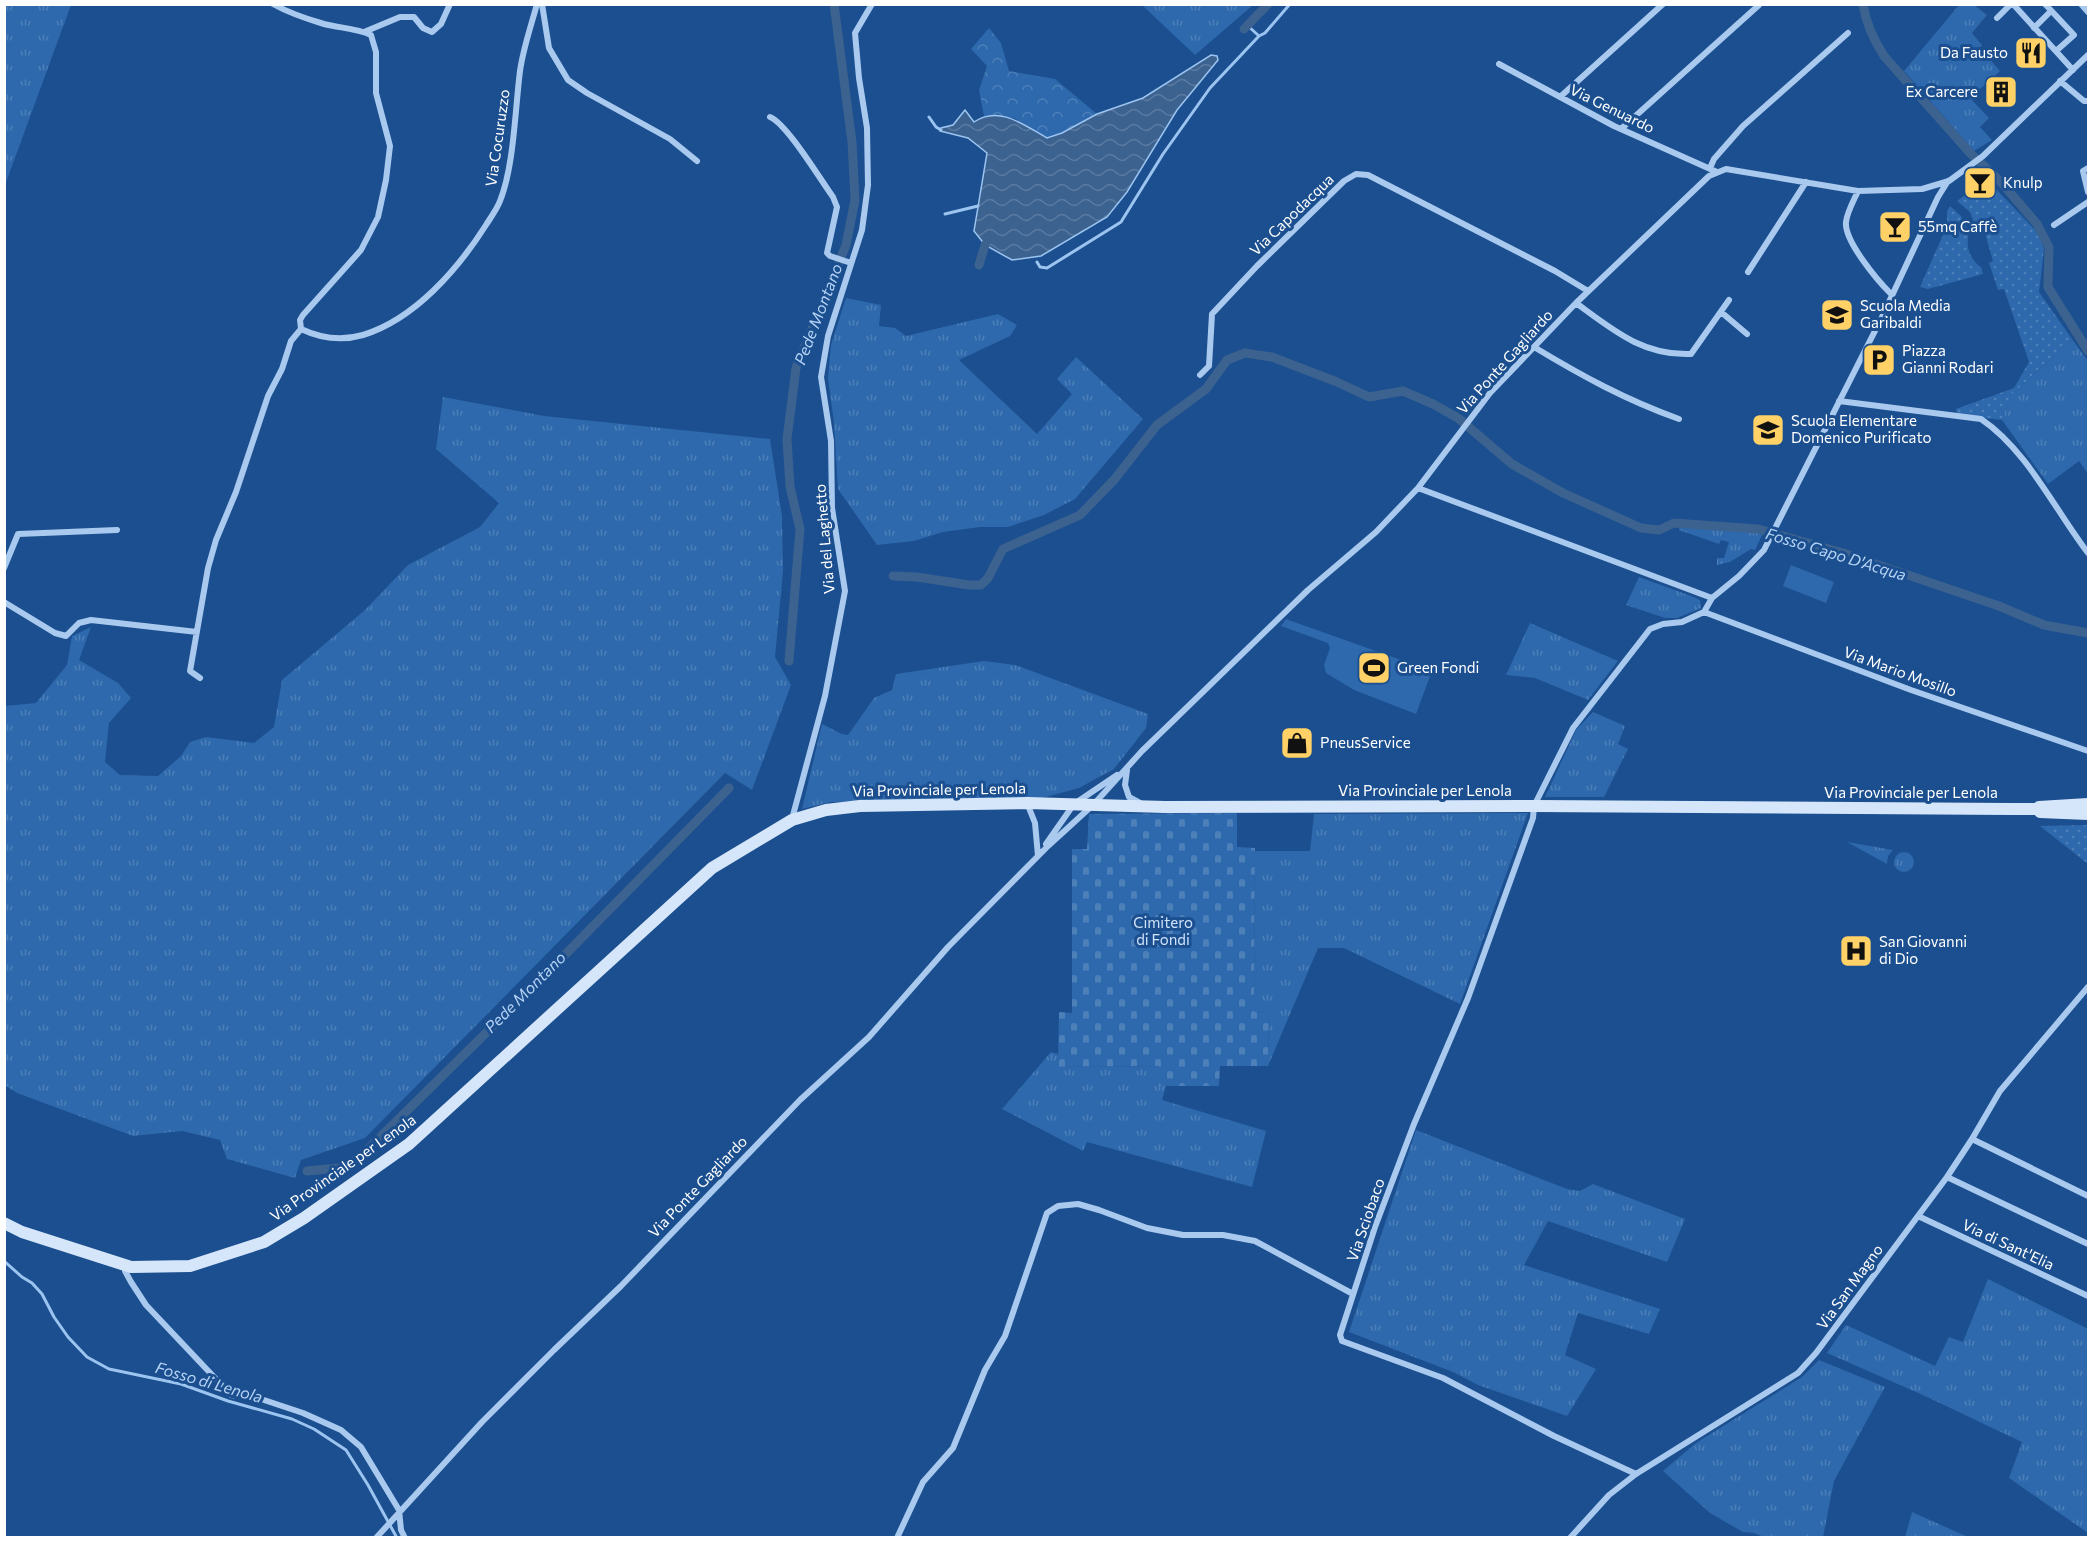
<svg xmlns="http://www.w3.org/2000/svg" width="2093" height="1542" viewBox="0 0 2093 1542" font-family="Commissioner,sans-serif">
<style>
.grass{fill:url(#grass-tufts)}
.forest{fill:url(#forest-crowns)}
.cemetery{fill:url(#cemetery-stones)}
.park{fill:url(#park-dots)}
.garden{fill:#2e69ad}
.water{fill:url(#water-waves);stroke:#9cc4f0;stroke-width:1.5}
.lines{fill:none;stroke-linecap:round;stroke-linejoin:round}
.stream{stroke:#9cc4f0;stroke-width:3}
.canal{stroke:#3c6290;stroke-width:9}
.minor{stroke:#a9c9ee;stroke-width:6}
.secondary{stroke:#d6e6fa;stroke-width:12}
.labels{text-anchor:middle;stroke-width:6;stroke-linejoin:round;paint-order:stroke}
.poi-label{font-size:15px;fill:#fff;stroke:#1b4f8f;text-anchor:start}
.street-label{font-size:15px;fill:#fff;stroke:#1b4f8f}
.park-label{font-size:15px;fill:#cfe3fa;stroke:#1b4f8f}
.water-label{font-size:16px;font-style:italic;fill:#b5d3f5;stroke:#1b4f8f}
</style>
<defs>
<pattern id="grass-tufts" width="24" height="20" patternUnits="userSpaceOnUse" patternTransform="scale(1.5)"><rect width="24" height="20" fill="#2e69ad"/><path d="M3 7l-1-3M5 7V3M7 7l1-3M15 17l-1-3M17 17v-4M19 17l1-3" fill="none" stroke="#4d80b9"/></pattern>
<pattern id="forest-crowns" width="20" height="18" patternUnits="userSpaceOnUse" patternTransform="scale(1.5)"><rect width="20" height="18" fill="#2e69ad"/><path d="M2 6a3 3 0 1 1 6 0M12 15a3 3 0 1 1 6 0" fill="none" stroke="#4d80b9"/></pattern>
<pattern id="cemetery-stones" width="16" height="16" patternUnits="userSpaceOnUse" patternTransform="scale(1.5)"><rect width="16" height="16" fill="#2e69ad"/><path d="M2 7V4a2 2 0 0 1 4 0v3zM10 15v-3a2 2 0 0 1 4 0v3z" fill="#4d80b9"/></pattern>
<pattern id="park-dots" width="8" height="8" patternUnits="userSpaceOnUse" patternTransform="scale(1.5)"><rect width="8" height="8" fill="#2e69ad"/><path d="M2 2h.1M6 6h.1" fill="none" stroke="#4d80b9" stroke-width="1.8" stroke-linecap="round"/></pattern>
<pattern id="water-waves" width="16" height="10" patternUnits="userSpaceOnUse" patternTransform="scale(1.5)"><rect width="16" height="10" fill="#3c6290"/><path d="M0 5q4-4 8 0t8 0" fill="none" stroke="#597aa1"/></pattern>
</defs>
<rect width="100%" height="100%" fill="#1b4f8f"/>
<!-- grass -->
<path class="grass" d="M5,4L71,5L5,185L4,5Z
M1142,5H1253L1195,55Z
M1959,5H1974L1987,15L1972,33L1982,45L1980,48L2000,71L1970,98L1989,118L1980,127L1992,140L1974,151L1904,71Z
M846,298L881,305L879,326L895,328L906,336L998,314L1017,325L1010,336L959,360L1037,434L1072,394L1057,379L1076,357L1143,419L1075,499L1044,515L1008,527H980L943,532L914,541L877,545L838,489L834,423L828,378L831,345Z
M2072,339L2088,361V474L2079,461L2048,484L2002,420L2011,395Z
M443,397L544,416L770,439L782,516L783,571L775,657L791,685L752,790L725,773L365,1138L301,1160L295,1178L227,1159L220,1140L182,1131L133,1136L17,1093L5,1085V706L36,703L67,665L72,636L91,627L79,660L118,683L131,698L109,723L105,762L120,775L158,776L181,756L190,742L206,737L254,743L274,727L282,680L365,610L408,565L480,527L499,503L436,449Z
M1680,526L1763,533L1755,550L1751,549L1730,562L1717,565V558H1724L1729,542L1721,540L1719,544L1679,530Z
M1639,577L1691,596L1700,600L1701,608L1677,618H1665L1626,605Z
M1530,623L1618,661L1588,700L1535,678L1506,675Z
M984,661L1015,665L1148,714L1146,728L1114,769L1079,788L1042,798L831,802L802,809L822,724L842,734L848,735L874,698L892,690L896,674Z
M1593,712L1625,726L1618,744L1628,749L1604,797H1545L1576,730Z
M1528,813L1460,1004L1344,948H1318L1268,1066L1269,1013L1254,1012L1255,851H1310L1314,814Z
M1847,842L1893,850L1888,856L1887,864Z
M1894 862a10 10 0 1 1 20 0a10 10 0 1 1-20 0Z
M1051,1052L1058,1054V1067L1160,1066L1159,1085L1166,1086L1162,1100L1266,1131L1252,1187L1087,1142L1083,1151L1002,1109Z
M1416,1130L1567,1189L1580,1191L1593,1184L1685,1219L1667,1262L1548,1221L1524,1265L1660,1309L1649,1334L1578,1313L1565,1355L1596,1369L1567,1416L1478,1385L1453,1372L1349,1332Z
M1988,1279L2088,1329V1533L2009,1478L2022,1442L1925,1396L1827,1353L1846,1325L1935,1366L1949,1337L1963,1342Z
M1819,1360L1885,1387L1834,1481L1823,1537H1764L1754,1533L1743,1532L1710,1513L1663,1471L1696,1443L1802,1377Z
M1912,1512L1968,1537H1905Z"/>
<!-- forest -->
<path class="forest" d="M989,28L1001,43L1009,71L1055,79L1097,114L1062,133L1047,138L1014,118L984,116L979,90L987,66L971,49Z"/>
<!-- cemetery -->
<path class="cemetery" d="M1237,813V847L1255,848L1254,1012L1269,1013L1268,1066H1220L1219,1086H1159V1066L1058,1067L1059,1012L1072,1013V849H1087L1089,814Z"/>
<!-- park -->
<path class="park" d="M1972,187L1989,198L1996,189L2038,233L2044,249L2039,292L2072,339L2011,395L2002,420L1957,415L1956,409L2014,388L2029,362L2004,289L1998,290L1989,263L1993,261L1984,230L1977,231L1970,212L1957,201L1972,190Z
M1950,206L1961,216L1969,233C1965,246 1970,260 1981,267L1983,274L1928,289L1920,287L1947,226V211Z
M2088,825V864L2040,826Z"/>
<!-- garden -->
<path class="garden" d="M1791,565L1834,582L1826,603L1783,586Z
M1286,619L1432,671L1416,714L1354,690L1326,673L1324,665L1330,648L1328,643L1281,626Z"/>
<!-- water -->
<path class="water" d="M1211,55L1217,56L1218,60L1177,110L1127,192L1107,217L1041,256L1012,260L985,245L974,231L987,153L968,138L940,131L941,128L953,125L965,110L974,122C999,105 1024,125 1047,138L1062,133L1097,114L1143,98Z"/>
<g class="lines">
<!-- stream -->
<path class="stream" d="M1248,26L1259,36L1265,33L1290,4
M929,117L936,127L941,130
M945,214L978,206
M1037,262L1040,267L1047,268L1121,222L1163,154L1210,88L1259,36
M4,1261L22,1277L32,1283L42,1294L54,1317L68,1337L87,1357L109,1369L181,1384L228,1401L292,1419L314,1429L346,1450L368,1485L397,1538"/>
<!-- canal -->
<path class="canal" d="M1863,4C1866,24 1873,39 1884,56L1970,153L2000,181L2037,224L2049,247L2048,287L2088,351
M1244,29L1268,4
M979,265L985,245
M893,576L917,577L969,585H981L988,578L1003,549L1080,515L1114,480L1157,425L1206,389L1227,360L1245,353L1272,357L1337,382L1369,397L1403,391L1433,404L1458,418L1512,464L1563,493L1641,528L1659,530L1674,523L1758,529L1843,553L1999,606L2044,625L2088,633
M789,661L800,529L790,487L787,439L796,368L846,245L855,200L852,142L834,4
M307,1171L339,1168L358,1159L554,966L729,788"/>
<!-- minor -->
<path class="minor" d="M273,4C289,13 307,19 324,24C339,28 356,28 371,35L376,52V93L390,146L386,180L378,217L361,250L303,315L300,320L301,329C320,338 342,341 363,335C415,319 458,269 486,225C491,217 497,209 500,201C514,166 515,110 520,71C523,49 531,26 537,4
M542,4L549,48L568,80L587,93L670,139L697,161
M2013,4L2073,70
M2045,4L2074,35L2056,51
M2081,4L2088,12
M1997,18L2011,4
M2034,28L2051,11
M364,32L400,17H414L423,28L432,32L441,24L450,4
M1499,64L1614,126L1717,172
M2060,81L2084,101H2088
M1560,97L1663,4
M770,117C787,124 820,179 833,197L837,207L827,253L830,256L851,263
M1621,129L1759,5
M1710,168L1714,159L1743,126L1848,33
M2088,168L2083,171L2088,192
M1858,191C1854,200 1847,212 1846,222C1844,241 1878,281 1891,294
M2054,225L2088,202
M1748,272L1806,182
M1576,303C1613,330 1643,356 1691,354L1729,300
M1721,312L1747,334
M1534,347C1582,376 1626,400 1679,419
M1200,375L1209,366L1212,314L1257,266L1344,181L1356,174L1368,175L1555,271L1588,291
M1839,401L1981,419C2027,450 2055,510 2088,553
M1418,488L1712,598
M4,568L18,534L117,530
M4,602L55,633L66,636L79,623L91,620L197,632
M1704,612L1911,690L2088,751
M200,678L190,671L208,568L216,540L236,492L268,396L282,369L291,341L301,329
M1127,770L1125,785L1129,797L1140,803
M1027,803L1035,823L1038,856
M792,819L825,696L845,591L832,508L831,441L821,377L828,336L862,230L868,185L867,128L859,78L855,33L872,4
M1046,844L1074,804L1117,775
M1972,1139L2088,1196
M1947,1177L2088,1244
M1918,1216L2088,1296
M126,1266L125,1271L131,1282L146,1305L231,1395L261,1399L303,1413L341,1430L361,1447L399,1510L401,1530L405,1538
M1636,1474L1554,1436L1443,1378L1342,1341L1340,1335L1375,1227L1414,1124L1468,998L1533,818L1534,806L1573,728L1650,629L1663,624L1682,622L1704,612L1712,598L1739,576L1764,550L1882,317L1938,197L1948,181
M376,1538L482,1422L554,1350L621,1286L800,1100L869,1037L948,947L1048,846L1094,804L1142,751L1308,590L1376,532L1418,488L1490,393L1576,303L1709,176L1726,169L1858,191L1922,189L1949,181L1983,156L2088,55
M897,1538L923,1482L953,1448L985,1370L1005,1336L1047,1213L1058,1206L1078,1204L1099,1210L1147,1228L1183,1235H1223L1255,1241L1353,1294
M1570,1538L1609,1495L1636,1474L1798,1373L1816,1353L1947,1177L1972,1139L2000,1091L2088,987"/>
<!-- secondary -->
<path class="secondary" d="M2039,807L2088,804
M4,1223L22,1232L131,1267L190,1266L264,1242L304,1218L409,1144L712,868L792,820L826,810L860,806L1027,803L1165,807L1534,806L2012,809H2038L2040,812L2088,814"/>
</g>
<!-- icons -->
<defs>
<symbol id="restaurant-square" viewBox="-11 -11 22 22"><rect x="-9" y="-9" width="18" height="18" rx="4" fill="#ffd166" stroke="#1b4f8f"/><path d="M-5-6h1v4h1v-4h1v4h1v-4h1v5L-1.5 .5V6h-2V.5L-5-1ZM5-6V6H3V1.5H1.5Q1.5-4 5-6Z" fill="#111"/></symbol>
<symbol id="building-square" viewBox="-11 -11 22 22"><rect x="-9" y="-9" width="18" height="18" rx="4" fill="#ffd166" stroke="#1b4f8f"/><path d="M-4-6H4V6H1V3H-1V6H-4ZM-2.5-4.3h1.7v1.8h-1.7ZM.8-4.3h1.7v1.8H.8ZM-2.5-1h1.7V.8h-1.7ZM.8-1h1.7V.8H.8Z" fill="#111"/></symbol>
<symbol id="bar-square" viewBox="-11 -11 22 22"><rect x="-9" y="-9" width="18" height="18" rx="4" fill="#ffd166" stroke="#1b4f8f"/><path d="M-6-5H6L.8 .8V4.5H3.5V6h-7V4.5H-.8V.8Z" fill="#111"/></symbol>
<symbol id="school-square" viewBox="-11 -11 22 22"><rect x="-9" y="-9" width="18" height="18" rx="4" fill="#ffd166" stroke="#1b4f8f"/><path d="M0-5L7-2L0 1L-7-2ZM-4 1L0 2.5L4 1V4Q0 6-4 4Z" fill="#111"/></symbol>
<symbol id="parking-square" viewBox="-11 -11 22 22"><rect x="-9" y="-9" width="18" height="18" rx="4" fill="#ffd166" stroke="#1b4f8f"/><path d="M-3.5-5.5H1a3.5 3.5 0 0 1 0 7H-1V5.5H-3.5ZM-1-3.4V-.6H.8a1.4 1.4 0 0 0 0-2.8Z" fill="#111"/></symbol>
<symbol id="stadium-square" viewBox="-11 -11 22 22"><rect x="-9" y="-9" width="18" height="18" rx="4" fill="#ffd166" stroke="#1b4f8f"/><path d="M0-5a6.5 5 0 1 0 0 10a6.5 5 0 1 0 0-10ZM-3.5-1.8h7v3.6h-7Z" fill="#111"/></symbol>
<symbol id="shop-square" viewBox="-11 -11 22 22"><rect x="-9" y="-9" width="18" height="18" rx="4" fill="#ffd166" stroke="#1b4f8f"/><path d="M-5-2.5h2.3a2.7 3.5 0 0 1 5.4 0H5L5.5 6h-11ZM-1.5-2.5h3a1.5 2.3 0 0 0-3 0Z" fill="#111"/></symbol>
<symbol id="hospital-square" viewBox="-11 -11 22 22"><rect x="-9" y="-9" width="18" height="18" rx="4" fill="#ffd166" stroke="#1b4f8f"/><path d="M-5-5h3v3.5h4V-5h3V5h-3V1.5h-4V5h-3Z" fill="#111"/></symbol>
</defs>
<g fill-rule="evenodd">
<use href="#restaurant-square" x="2012" y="34" width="38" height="38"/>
<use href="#building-square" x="1982" y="73" width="38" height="38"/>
<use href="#bar-square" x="1961" y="164" width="38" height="38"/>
<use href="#bar-square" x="1876" y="208" width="38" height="38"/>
<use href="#school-square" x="1818" y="296" width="38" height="38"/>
<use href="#parking-square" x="1860" y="341" width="38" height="38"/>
<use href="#school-square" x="1749" y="411" width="38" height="38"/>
<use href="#stadium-square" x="1355" y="649" width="38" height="38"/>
<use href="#shop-square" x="1278" y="724" width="38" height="38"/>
<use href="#hospital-square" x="1837" y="932" width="38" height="38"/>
</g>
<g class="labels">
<!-- poi labels -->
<g class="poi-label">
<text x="2008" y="58" text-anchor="end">Da Fausto</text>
<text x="1978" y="97" text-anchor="end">Ex Carcere</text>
<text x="2003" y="188">Knulp</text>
<text x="1918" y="232">55mq Caffè</text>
<text x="1860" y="311">Scuola Media<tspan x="1860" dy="17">Garibaldi</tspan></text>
<text x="1902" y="356">Piazza<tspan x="1902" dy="17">Gianni Rodari</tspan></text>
<text x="1791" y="426">Scuola Elementare<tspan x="1791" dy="17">Domenico Purificato</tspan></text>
<text x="1397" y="673">Green Fondi</text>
<text x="1320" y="748">PneusService</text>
<text x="1879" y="947">San Giovanni<tspan x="1879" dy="17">di Dio</tspan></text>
</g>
<!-- street labels -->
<g class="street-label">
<text transform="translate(1612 109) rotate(26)" y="5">Via Genuardo</text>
<text transform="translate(498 138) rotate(-82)" y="5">Via Cocuruzzo</text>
<text transform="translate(1292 215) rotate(-44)" y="5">Via Capodacqua</text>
<text transform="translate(1505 362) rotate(-48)" y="5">Via Ponte Gagliardo</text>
<text transform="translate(825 539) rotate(-95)" y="5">Via del Laghetto</text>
<text transform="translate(1900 672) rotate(20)" y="5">Via Mario Mosillo</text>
<text transform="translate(939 790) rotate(-1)" y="5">Via Provinciale per Lenola</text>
<text x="1425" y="796">Via Provinciale per Lenola</text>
<text x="1911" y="798">Via Provinciale per Lenola</text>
<text transform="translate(343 1168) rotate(-35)" y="5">Via Provinciale per Lenola</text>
<text transform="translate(698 1187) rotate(-46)" y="5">Via Ponte Gagliardo</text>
<text transform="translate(1366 1220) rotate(-71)" y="5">Via Sciobaco</text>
<text transform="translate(2008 1245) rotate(25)" y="5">Via di Sant'Elia</text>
<text transform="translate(1850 1287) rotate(-54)" y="5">Via San Magno</text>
</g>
<!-- park labels -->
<g class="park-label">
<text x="1163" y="928">Cimitero<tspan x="1163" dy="17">di Fondi</tspan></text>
</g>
<!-- water labels -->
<g class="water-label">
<text transform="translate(818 314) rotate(-69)" y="6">Pede Montano</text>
<text transform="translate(1836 554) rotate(17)" y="6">Fosso Capo D'Acqua</text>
<text transform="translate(525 992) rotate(-45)" y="6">Pede Montano</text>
<text transform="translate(209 1382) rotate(16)" y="6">Fosso di Lenola</text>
</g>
</g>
<!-- border -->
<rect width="2093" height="1542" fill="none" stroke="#ffffff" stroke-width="12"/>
</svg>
